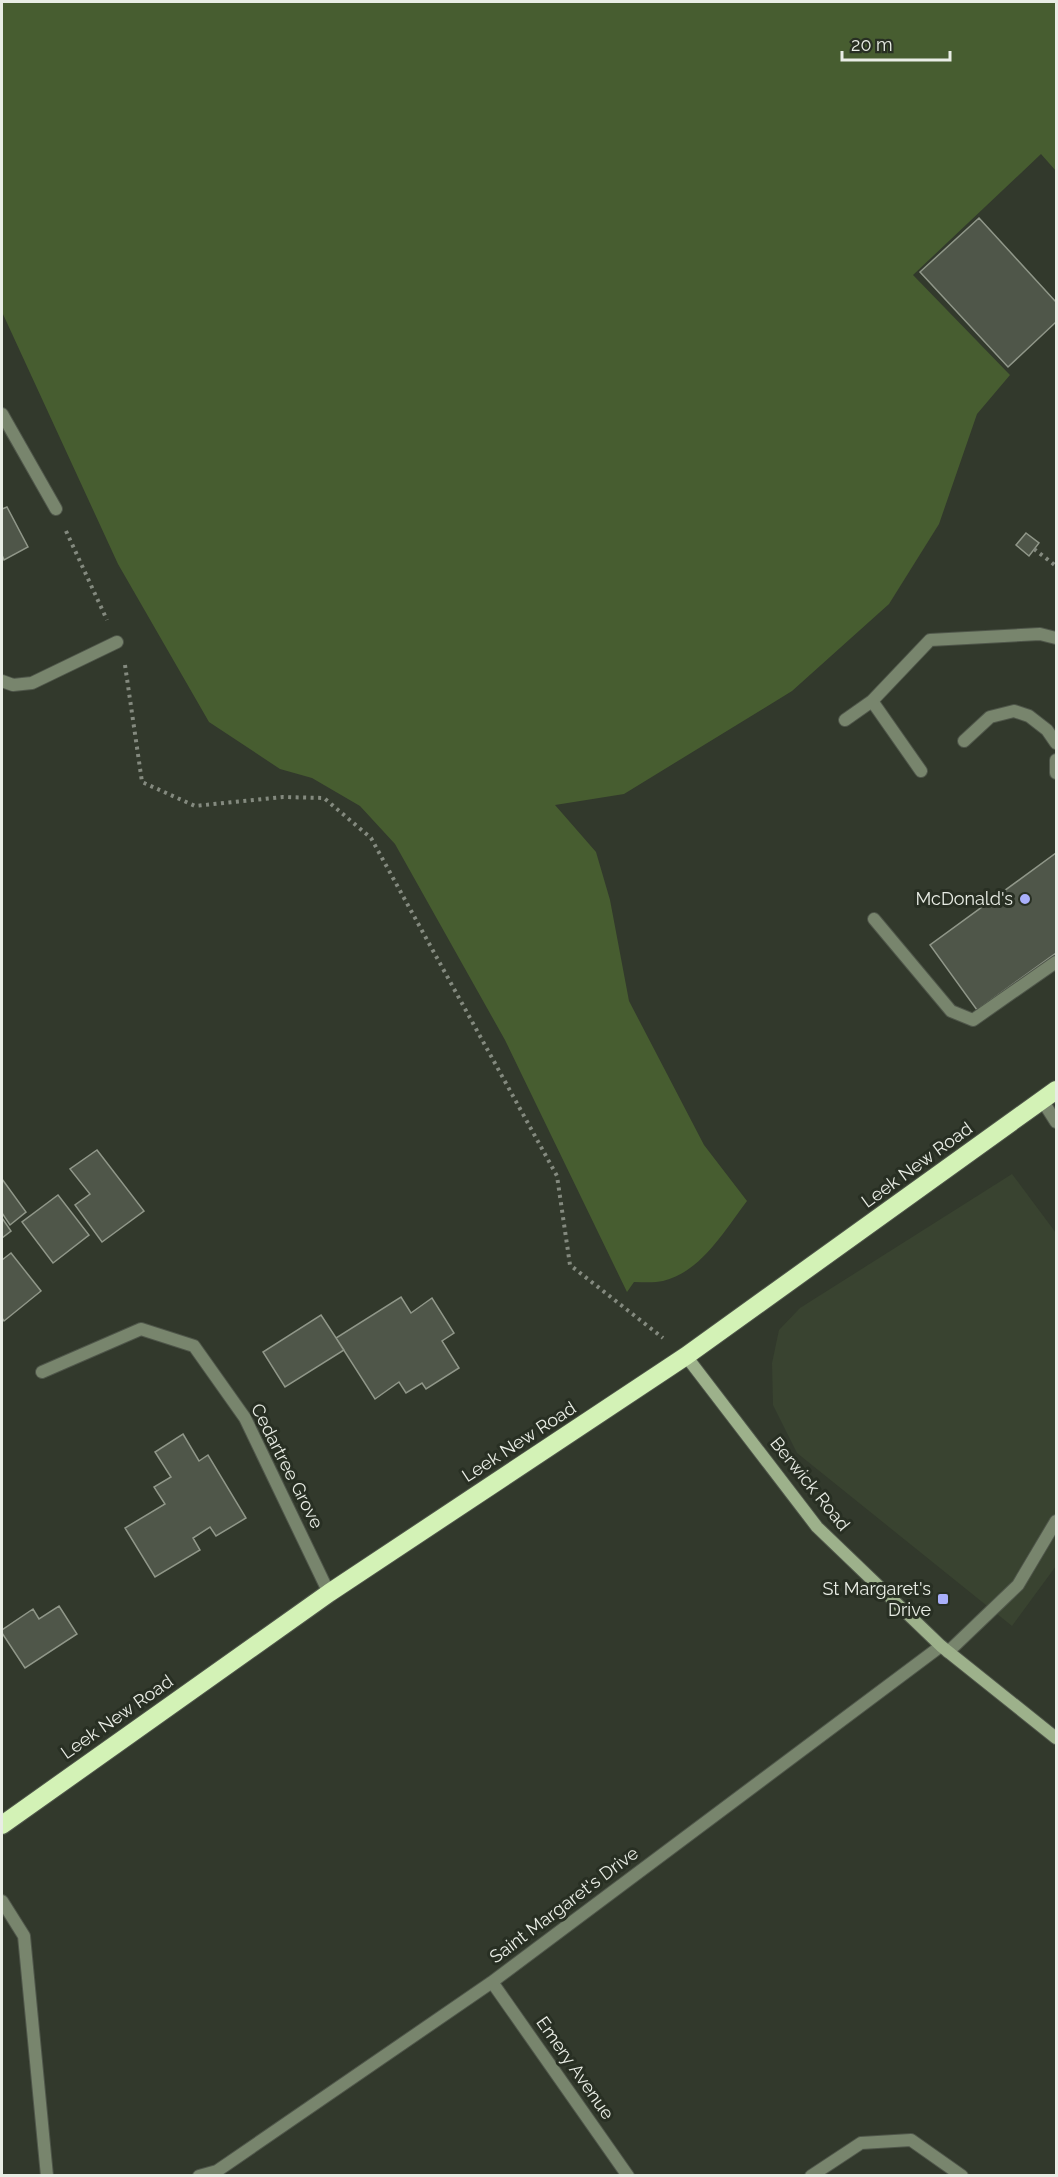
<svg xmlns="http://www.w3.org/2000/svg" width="1058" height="2177" viewBox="0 0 1058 2177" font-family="Raleway,sans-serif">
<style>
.built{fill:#394330}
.green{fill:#475d30}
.building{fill:#4f5649;stroke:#909789;stroke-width:1.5}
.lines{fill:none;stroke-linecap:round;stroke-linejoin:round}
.lane-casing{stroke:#4f564a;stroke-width:14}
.street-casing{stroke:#4f564a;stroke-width:14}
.secondary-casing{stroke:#4f564a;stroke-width:14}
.highway-casing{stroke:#4f564a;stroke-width:20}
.path{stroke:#848a7f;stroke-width:4;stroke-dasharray:3 4.5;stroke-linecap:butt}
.lane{stroke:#78856d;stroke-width:12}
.street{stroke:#78856d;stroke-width:12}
.secondary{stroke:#9db18b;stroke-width:12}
.highway{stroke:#d3f2b6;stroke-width:18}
.poi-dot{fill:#aab0fb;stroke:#282f23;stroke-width:2}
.labels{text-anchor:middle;stroke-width:6;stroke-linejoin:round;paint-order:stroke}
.poi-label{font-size:18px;fill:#e9ede5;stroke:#282f23;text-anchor:end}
.street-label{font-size:18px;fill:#e9ede5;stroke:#282f23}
</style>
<rect width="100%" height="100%" fill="#32392c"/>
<!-- built -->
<path class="built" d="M1012,1174L1056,1233V1566L1012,1626L797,1453L773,1405L772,1363L779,1330L800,1308Z"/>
<!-- green -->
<path class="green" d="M2,2H1056V171L1041,154L913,275L1010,375L977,414L939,524L889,604L792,691L624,794L555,805L596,852L610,900L629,1001L704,1145L747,1201C725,1230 701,1272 663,1281C654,1283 643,1282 634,1282L627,1292L505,1040L395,844L360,806L312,778L280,769L209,722L118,564L2,312Z"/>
<!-- building -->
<path class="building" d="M979,218L1056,302V322L1008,367L920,272Z
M7,507L28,547L4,560L2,555V509Z
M1026,533L1039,543L1029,556L1016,545Z
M1056,853V953L977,1010L930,945Z
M97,1150L144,1211L102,1242L75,1205L90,1194L70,1169Z
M2,1179L26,1212L10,1225L2,1213Z
M58,1195L89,1235L53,1263L22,1222Z
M2,1218L11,1231L2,1238Z
M11,1253L41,1291L4,1321L2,1318V1260Z
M401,1297L411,1313L432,1298L454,1333L442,1341L459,1368L426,1389L422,1383L406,1393L399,1382L375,1399L336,1338Z
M321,1315L344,1350L285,1387L263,1352Z
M183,1434L199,1461L208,1455L246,1518L216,1536L210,1527L193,1538L200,1550L155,1577L125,1528L165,1504L154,1487L171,1477L155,1452Z
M59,1606L77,1634L25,1668L2,1633V1630L33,1609L39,1619Z"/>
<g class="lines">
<defs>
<path id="lane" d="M2,681L13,685L32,683L117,642
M845,720L872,701
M964,741L990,717L1014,711L1029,716L1047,730L1056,743
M1056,760V773
M921,771L872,701L930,640L1040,634L1056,638
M874,919L951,1011L973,1020L1056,962
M1042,1100L1056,1122
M948,1652L1018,1585L1056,1521"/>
<path id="street" d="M2,414L56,509
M42,1372L141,1329L194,1346L245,1418L329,1593
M2,1901L24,1936L47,2176
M492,1982L628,2176
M199,2176L217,2171L492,1982L941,1646
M811,2176L861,2143L911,2140L962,2176"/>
<path id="secondary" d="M686,1356L817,1527L941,1646L1056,1738"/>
<path id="highway" d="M2,1825L329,1593L686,1356L1056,1090"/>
</defs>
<!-- lane casing -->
<use href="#lane" class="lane-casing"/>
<!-- street casing -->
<use href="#street" class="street-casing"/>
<!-- secondary casing -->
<use href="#secondary" class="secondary-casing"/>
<!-- highway casing -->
<use href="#highway" class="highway-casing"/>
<!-- path -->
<path class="path" d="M66,531L107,620
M1034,549L1056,566
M125,665L142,782L195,806L283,797L324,798L371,838L557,1176L570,1265L663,1338"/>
<!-- lane -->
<use href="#lane" class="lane"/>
<!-- street -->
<use href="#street" class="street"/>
<!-- secondary -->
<use href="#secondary" class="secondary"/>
<!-- highway -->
<use href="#highway" class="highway"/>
</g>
<!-- markers -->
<g class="poi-dot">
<circle cx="1025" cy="899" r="6"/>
<rect x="937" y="1593" width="12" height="12" rx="3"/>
</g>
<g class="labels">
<!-- poi labels -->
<g class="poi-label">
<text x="1013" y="905">McDonald's</text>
<text x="931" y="1595">St Margaret's<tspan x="931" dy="21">Drive</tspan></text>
</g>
<!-- street labels -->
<g class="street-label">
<text transform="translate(917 1165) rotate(-36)" y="6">Leek New Road</text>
<text transform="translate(519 1442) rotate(-33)" y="6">Leek New Road</text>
<text transform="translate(287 1466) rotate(63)" y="6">Cedartree Grove</text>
<text transform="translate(810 1484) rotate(51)" y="6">Berwick Road</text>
<text transform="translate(117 1717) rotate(-35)" y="6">Leek New Road</text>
<text transform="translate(564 1905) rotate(-37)" y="6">Saint Margaret's Drive</text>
<text transform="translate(575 2068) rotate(55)" y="6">Emery Avenue</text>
</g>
</g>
<!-- border -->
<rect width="1058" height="2177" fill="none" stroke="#e9ede5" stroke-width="6"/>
<!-- scale -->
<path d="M842 51v9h108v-9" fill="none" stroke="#e9ede5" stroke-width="3"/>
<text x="851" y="51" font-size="18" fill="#e9ede5" stroke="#282f23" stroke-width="4.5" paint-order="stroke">20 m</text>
</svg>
